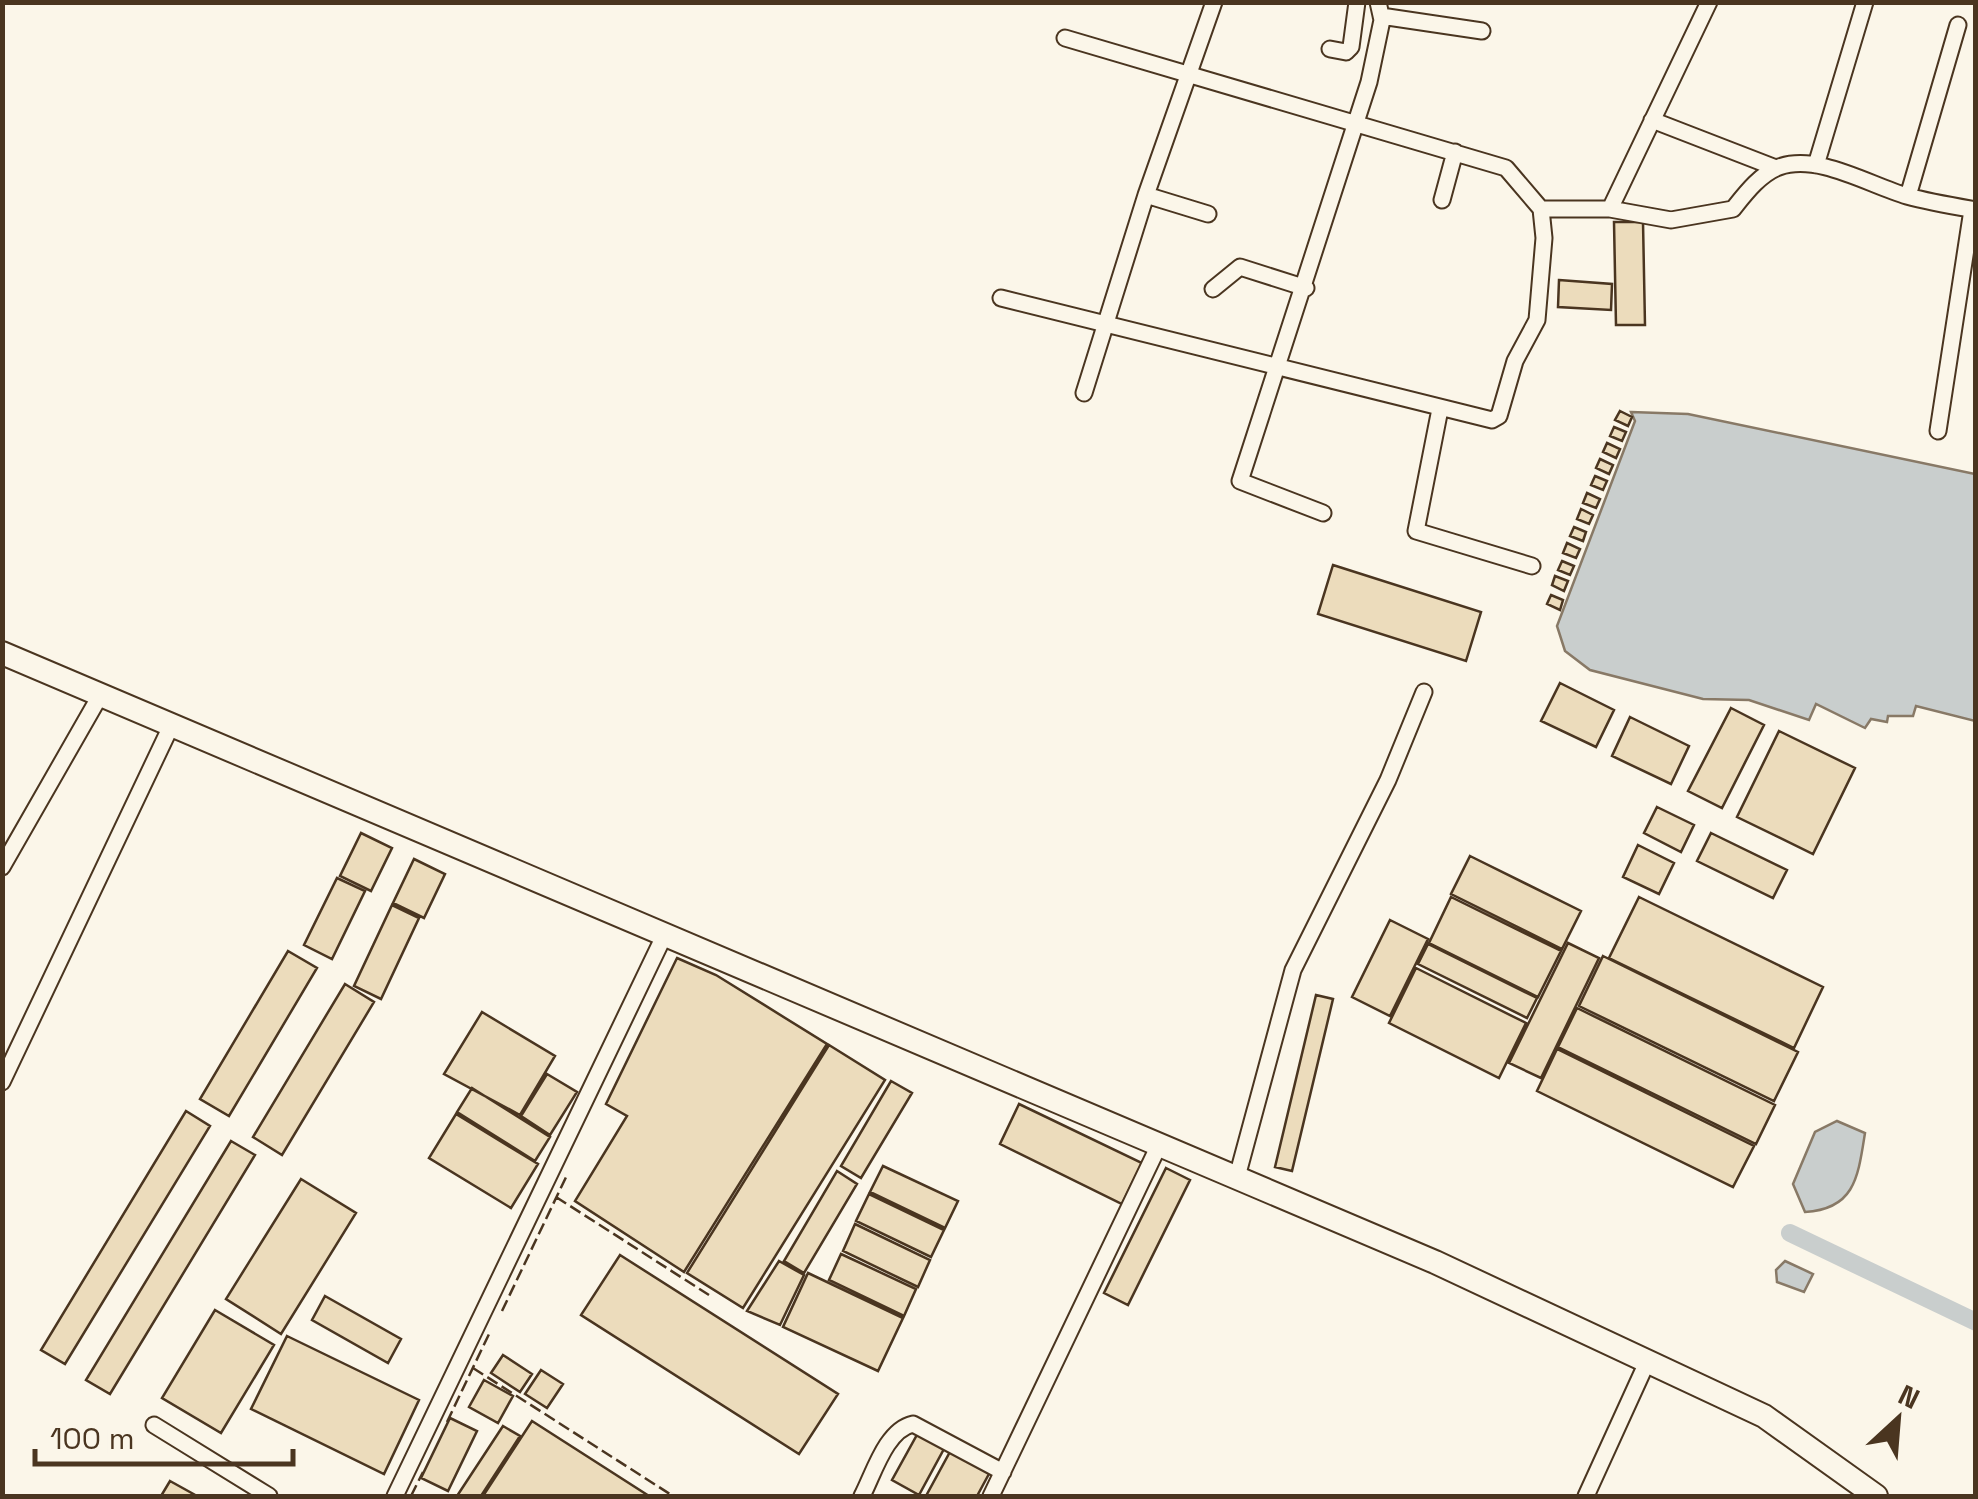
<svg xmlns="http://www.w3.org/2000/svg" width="1978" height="1499" viewBox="0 0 1978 1499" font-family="'Space Grotesk',sans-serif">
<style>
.water{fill:#c9cecd;stroke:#887966;stroke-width:2.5}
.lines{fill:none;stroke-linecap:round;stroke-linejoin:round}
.canal{stroke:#c9cecd;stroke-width:18}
.building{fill:#ecdcbc;stroke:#4a3520;stroke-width:2.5}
.street-casing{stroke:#4a3520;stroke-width:19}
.secondary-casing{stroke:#4a3520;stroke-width:26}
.street{stroke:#fbf6e9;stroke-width:15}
.secondary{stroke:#fbf6e9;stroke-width:22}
.fence{stroke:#4a3520;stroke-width:2.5;stroke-dasharray:12 5;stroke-linecap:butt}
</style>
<rect width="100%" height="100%" fill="#fbf6e9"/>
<!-- water -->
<path class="water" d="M1631,412L1688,414L1975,474V721L1916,706L1913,716H1888L1887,722L1871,719L1865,728L1816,704L1809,720L1749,700L1703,699L1590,670L1565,651L1557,626L1635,421Z
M1837,1121L1865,1133C1858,1177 1855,1209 1805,1212L1793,1184L1815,1132Z
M1785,1261L1813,1274L1804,1292L1777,1282L1776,1270Z"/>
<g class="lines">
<!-- canal -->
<path class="canal" d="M1790,1233L1976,1322"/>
</g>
<!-- building -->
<path class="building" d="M1614,222H1643L1645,325H1616Z
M1559,280L1612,284L1611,310L1558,307Z
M1620,411L1632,417L1628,426L1615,420Z
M1614,427L1626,432L1622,441L1610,436Z
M1607,443L1620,449L1616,458L1603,452Z
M1600,459L1613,465L1609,474L1596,468Z
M1595,476L1607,481L1603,490L1591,485Z
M1587,493L1600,499L1596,508L1583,503Z
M1581,509L1593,515L1589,524L1577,519Z
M1574,527L1586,532L1583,541L1570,536Z
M1567,543L1580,549L1576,558L1563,553Z
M1562,561L1574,566L1570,575L1558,570Z
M1333,565L1481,612L1466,661L1318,614Z
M1555,576L1568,581L1564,591L1552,585Z
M1551,595L1563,600L1560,610L1547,604Z
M1560,683L1614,710L1596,747L1541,721Z
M1731,708L1764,725L1722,808L1688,791Z
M1630,717L1689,746L1671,784L1612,756Z
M1779,731L1855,768L1813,854L1737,817Z
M1657,807L1694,825L1681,852L1644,833Z
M361,833L392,848L371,891L340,876Z
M1711,833L1787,870L1773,898L1697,861Z
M1638,845L1674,863L1659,894L1623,877Z
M1470,856L1581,911L1562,949L1451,894Z
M414,859L445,874L424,918L393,903Z
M337,878L365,891L332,959L304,945Z
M1451,897L1561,951L1538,997L1429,943Z
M1639,897L1823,987L1794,1048L1609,958Z
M392,905L419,918L381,999L354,986Z
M1390,920L1428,939L1390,1016L1352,997Z
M1568,943L1599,958L1541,1078L1509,1063Z
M1428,944L1537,998L1527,1018L1418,964Z
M288,951L317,968L229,1116L200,1099Z
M1603,956L1798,1052L1774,1101L1579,1006Z
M677,958L716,975L827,1044L684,1272L575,1201L627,1116L606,1104Z
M1416,968L1526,1023L1499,1078L1389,1023Z
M345,984L374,1002L282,1155L253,1137Z
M1316,995L1333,999L1292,1171L1275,1167Z
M1577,1008L1775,1105L1756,1144L1558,1047Z
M482,1012L555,1056L520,1115L444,1074Z
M829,1045L885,1080L743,1308L687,1273Z
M1557,1049L1754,1146L1733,1187L1537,1091Z
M547,1074L577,1092L550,1135L521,1116Z
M891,1081L912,1093L861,1178L841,1166Z
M472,1088L550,1137L535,1161L457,1112Z
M1019,1104L1142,1163L1122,1204L1000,1144Z
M186,1111L210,1126L65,1364L41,1350Z
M456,1114L538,1164L511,1208L429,1158Z
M231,1141L255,1155L110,1394L86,1380Z
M883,1166L958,1201L945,1228L870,1192Z
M1166,1168L1190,1180L1128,1305L1104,1293Z
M837,1171L857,1184L804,1273L784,1261Z
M301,1179L356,1213L281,1334L226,1299Z
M869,1194L944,1230L931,1257L856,1221Z
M855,1224L930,1260L918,1287L843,1251Z
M841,1254L916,1289L904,1316L829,1280Z
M620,1255L838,1394L799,1454L581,1315Z
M779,1261L804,1275L780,1325L747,1311Z
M808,1273L903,1318L878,1371L783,1327Z
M325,1296L401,1339L388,1363L312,1320Z
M215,1310L274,1345L221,1433L162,1398Z
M287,1336L419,1400L384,1474L251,1409Z
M503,1355L532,1374L520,1392L491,1373Z
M541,1370L563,1384L547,1408L525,1394Z
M484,1380L513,1396L498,1423L469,1407Z
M450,1418L477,1431L448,1491L421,1478Z
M532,1421L649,1496H483Z
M503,1426L520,1436L481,1496H457Z
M918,1433L945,1447L919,1495L892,1480Z
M951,1450L990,1472L977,1496H926Z
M170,1481L197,1496H161Z"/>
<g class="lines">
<defs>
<path id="street" d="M1381,16L1482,31
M1330,49L1346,52L1351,47L1357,2
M1652,120L1776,168
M1816,165L1865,2
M1146,195L1208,214
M1908,196L1958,25
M1442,200L1455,152
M1541,209H1610L1709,2
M1610,209L1671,220L1733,209C1745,194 1760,174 1779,167C1818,153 1869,185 1907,196C1929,202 1953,206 1976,210
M1213,289L1240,267L1306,288
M1001,298L1492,420L1499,416L1515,361L1537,320L1544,238L1541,209L1506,168L1065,38
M1084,393L1146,195L1214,2
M1440,409L1416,531L1532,566
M1938,431L1972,210
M1323,513L1240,481L1369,82L1382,20L1378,2
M2,867L101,694
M2,1082L172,724
M1237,1177L1293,970L1388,780L1424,692
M154,1425L269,1496
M395,1496L665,934
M862,1496C874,1473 886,1430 913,1424L1003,1472
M991,1496L1160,1143
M1586,1496L1648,1360"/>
<path id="secondary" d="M2,653L1435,1262L1764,1416L1876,1496"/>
</defs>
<!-- street casing -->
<use href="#street" class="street-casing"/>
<!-- secondary casing -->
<use href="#secondary" class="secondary-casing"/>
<!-- street -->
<use href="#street" class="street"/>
<!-- secondary -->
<use href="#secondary" class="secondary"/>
<!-- fence -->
<path class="fence" d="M556,1197L709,1295
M502,1311L568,1173
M473,1368L673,1496
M447,1422L490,1332
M411,1496L423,1472"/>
</g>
<!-- border -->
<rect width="1978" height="1499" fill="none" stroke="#4a3520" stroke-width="10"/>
<!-- north arrow -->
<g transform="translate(1898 1419) rotate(26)" stroke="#fbf6e9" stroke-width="8" paint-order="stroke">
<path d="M0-8L18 38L0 25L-18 38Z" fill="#4a3520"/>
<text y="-15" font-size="28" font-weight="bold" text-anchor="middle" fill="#4a3520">N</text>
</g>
<!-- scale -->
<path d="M35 1449v15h258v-15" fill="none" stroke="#4a3520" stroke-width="5"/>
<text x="50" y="1449" font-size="30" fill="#4a3520" stroke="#fbf6e9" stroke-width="8" paint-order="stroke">100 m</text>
</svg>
